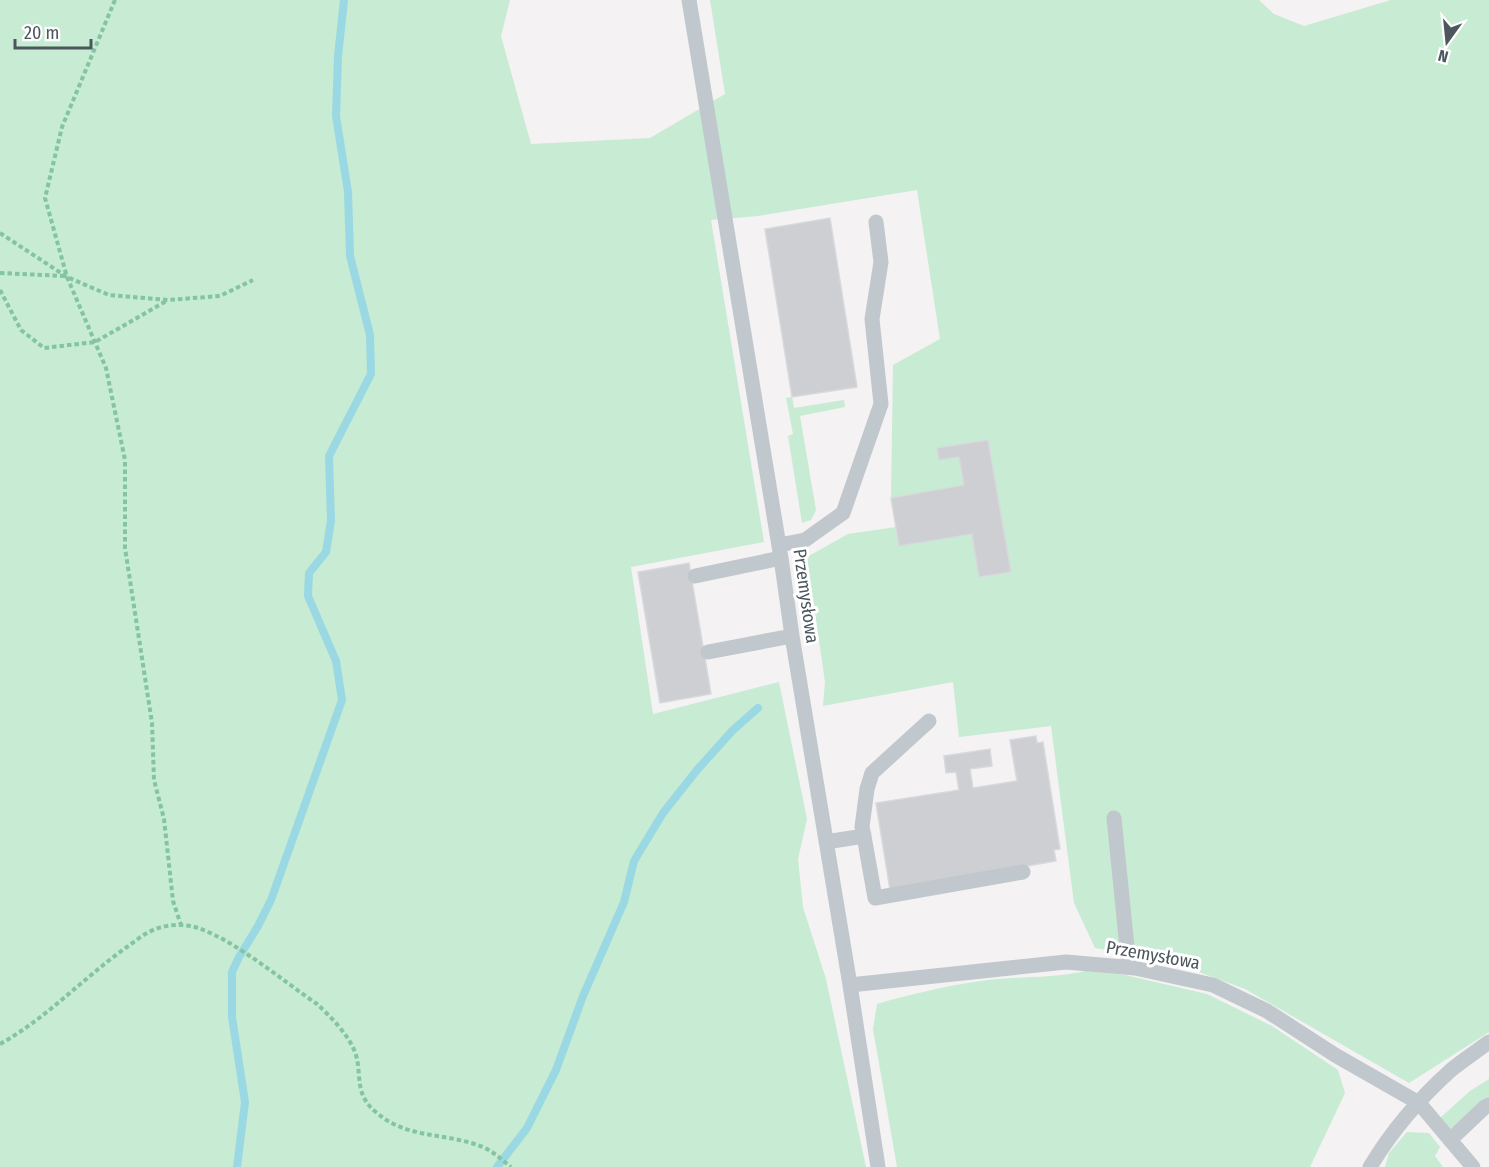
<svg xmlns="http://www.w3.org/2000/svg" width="1489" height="1167" viewBox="0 0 1489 1167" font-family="'Fira Sans Condensed',sans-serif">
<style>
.green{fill:#c7ebd3}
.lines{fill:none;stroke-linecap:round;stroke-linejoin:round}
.stream{stroke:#9ad8e3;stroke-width:8}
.building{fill:#cdcfd3;stroke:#d7d9dc;stroke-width:1.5}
.path{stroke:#83c5a0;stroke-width:4;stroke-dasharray:4.5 3;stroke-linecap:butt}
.lane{stroke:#c0c7cd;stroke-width:15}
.labels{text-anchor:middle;stroke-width:6;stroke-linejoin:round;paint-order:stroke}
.street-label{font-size:18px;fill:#4c565d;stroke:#fff}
</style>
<rect width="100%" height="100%" fill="#f4f2f3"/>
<!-- green -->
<path class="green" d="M0,0H510L501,36L531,144L650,138L725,94L710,0H1259L1274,14L1304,26L1391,0H1489V1032L1409,1083L1245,989L1191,969L1145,957L1095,948L1074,903L1051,726L959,737L953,682L823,706L825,682L807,557L848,534L896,527L900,546L972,534L979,577L1011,571L988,440L937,448L939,460L959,457L964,485L891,498L893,365L940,339L917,190L758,216L711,220L764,542L631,567L653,714L779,682L807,819L798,859L803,907L826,979L866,1167H0Z
M792,397L794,408L844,400L845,407L800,416L816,510L811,520L802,523L788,436L793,434L786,398Z
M1086,971L1125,975L1207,994L1272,1026L1338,1070L1345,1093L1310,1167H897L873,1029L877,1004C911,994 946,986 981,981C1016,976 1049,979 1086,971Z
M1489,1079V1098L1449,1130L1440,1118L1470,1091Z
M1407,1132L1429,1133L1440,1147L1435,1156L1443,1167H1385L1389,1153Z"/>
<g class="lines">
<!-- stream -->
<path class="stream" d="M237,1167L245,1102L232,1017V972L239,957L258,926L271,900L342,700L336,661L308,596L309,573L326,552L331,521L329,456L371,374L370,335L350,256L348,192L336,116L338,56L344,0
M497,1167L527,1128L556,1070L583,996L624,902L634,861L663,813L697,770L733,730L758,708"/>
</g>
<!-- building -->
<path class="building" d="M830,218L857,387L792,397L765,229Z
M988,440L1011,572L979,577L972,534L899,546L891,498L964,485L959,457L939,460L937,448Z
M689,563L711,694L660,703L638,572Z
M1036,736L1037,743L1043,742L1060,849L1054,850L1056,861L890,890L876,803L959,790L956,772L946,773L944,756L990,749L992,766L970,769L973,788L1017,781L1010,740Z"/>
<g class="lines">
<!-- path -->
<path class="path" d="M115,0L62,127L45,198L67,277L106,368L125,460V548L152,723L154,780L164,819L173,901L181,925
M0,233L67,277L109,295L168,300L220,296L253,280
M0,273L65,276
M0,290L21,330L44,348L95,342L168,300
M0,1044C47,1018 83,978 127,947C134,942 141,936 149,932C164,924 183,923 198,928C236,941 283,981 317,1004C331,1017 350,1036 356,1055C362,1077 354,1095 377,1113C408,1140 449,1132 485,1148C495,1153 502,1160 511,1167"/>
<!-- lane -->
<path class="lane" d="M689,0L781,558L792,636L850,985L878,1167
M779,545L805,540L843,513L881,404L872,319L881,262L876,222
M695,576L781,558
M708,652L792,636
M1114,818L1129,967
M864,836L875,898L1023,872
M826,842L864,836L862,827L867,789L872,773L929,721
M850,985L1066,962L1135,968L1213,985L1267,1011L1335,1055L1419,1103L1473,1167
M1450,1140L1485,1107L1489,1105
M1370,1167C1391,1132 1420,1098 1451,1070C1463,1060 1477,1051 1489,1042"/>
</g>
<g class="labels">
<!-- street labels -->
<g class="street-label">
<text transform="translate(806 596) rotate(82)" y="6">Przemysłowa</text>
<text transform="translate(1153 955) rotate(10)" y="6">Przemysłowa</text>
</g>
</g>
<!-- north arrow -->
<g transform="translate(1447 42) rotate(195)" stroke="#ffffff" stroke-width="4.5" paint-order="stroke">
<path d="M0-4.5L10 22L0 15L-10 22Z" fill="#4c565d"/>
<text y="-9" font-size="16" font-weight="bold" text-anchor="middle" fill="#4c565d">N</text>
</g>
<!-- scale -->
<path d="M15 39v9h76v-9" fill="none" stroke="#4c565d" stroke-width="3"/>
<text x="24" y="39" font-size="18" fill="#4c565d" stroke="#ffffff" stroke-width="4.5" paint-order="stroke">20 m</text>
</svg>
